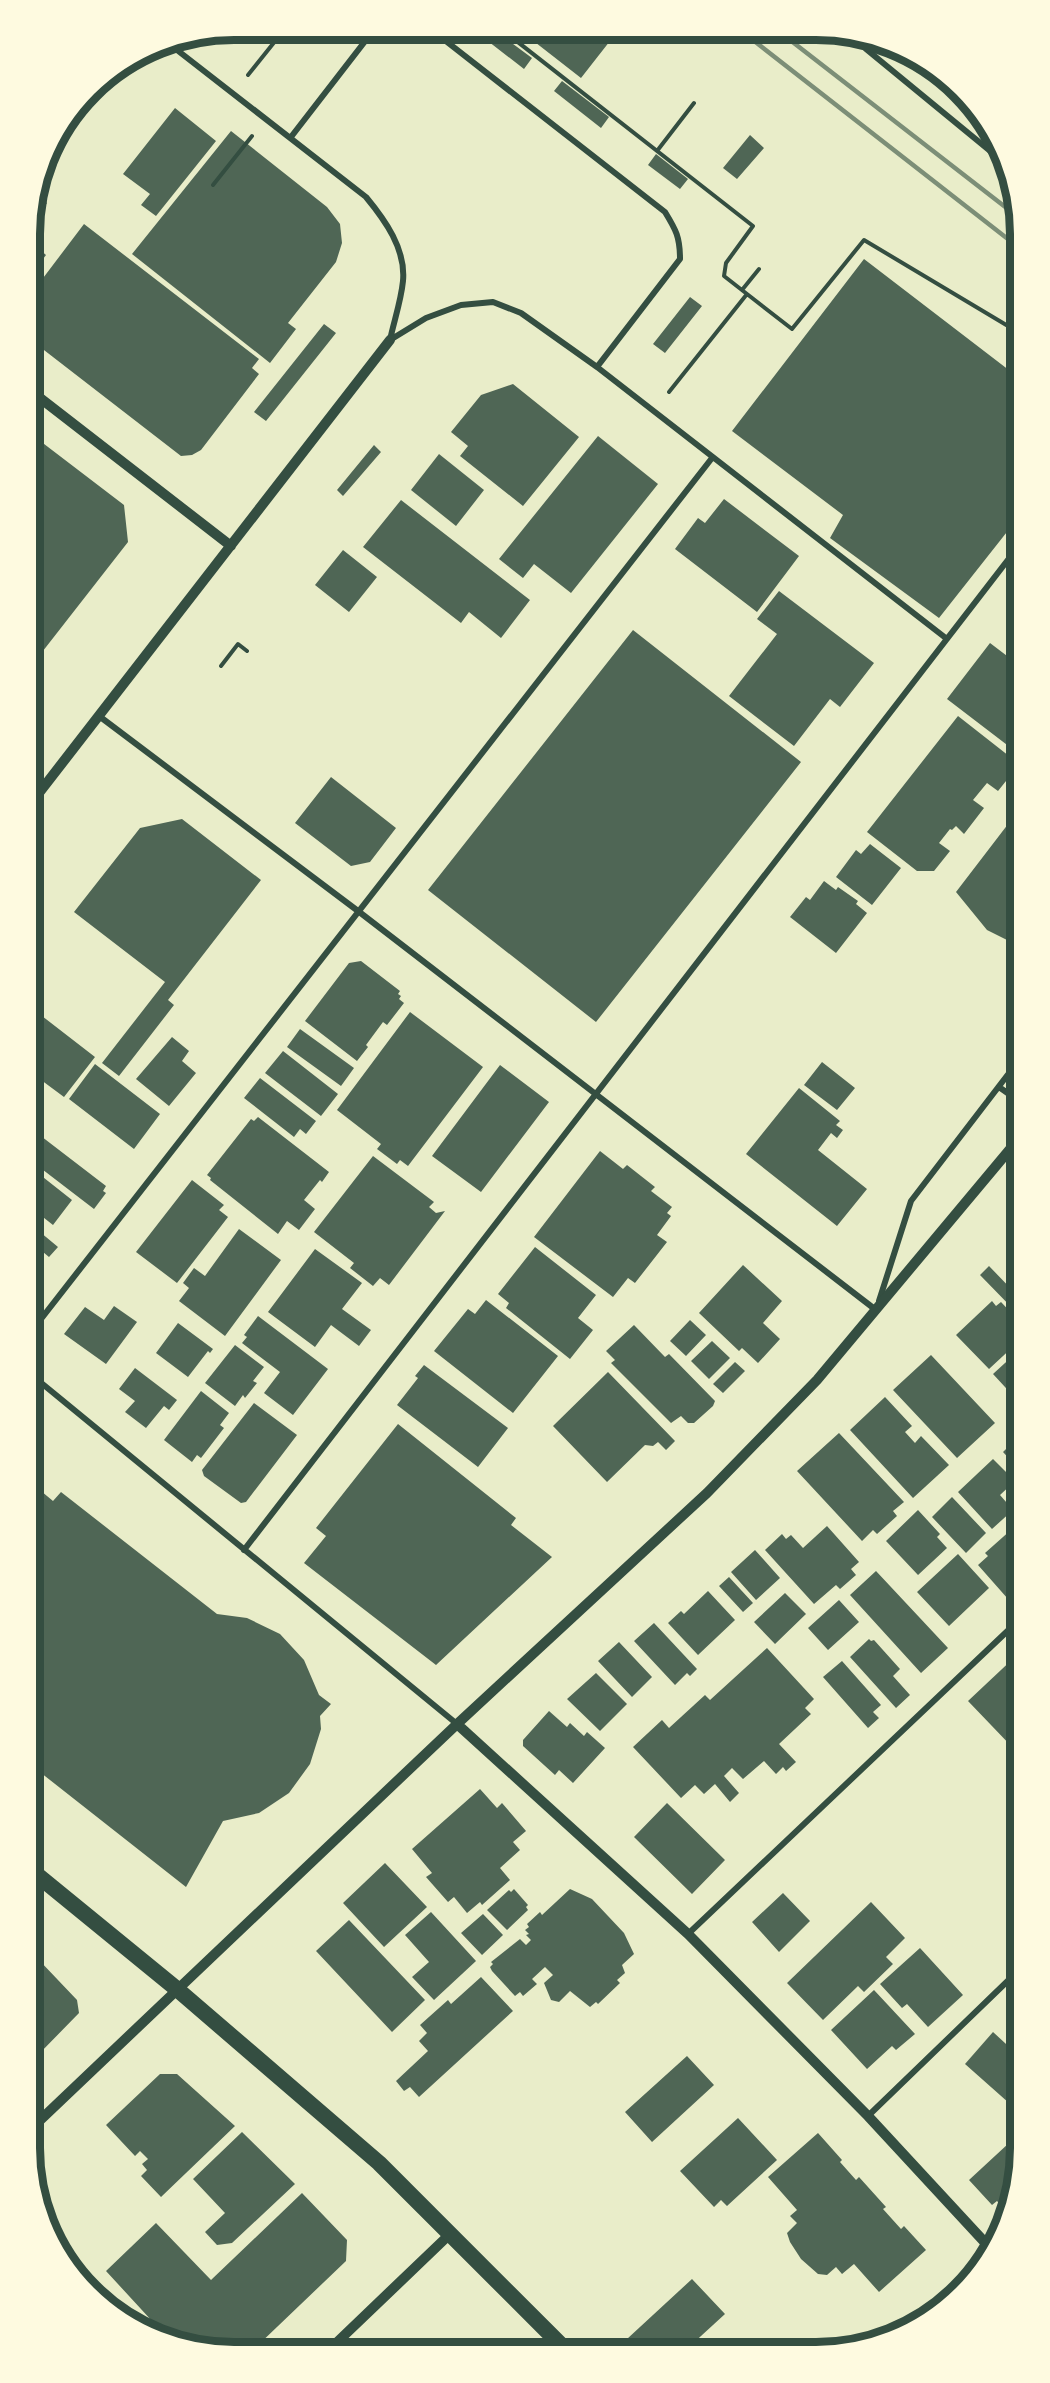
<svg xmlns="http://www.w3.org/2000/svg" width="1050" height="2383" viewBox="0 0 1050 2383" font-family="'Alegreya Sans',sans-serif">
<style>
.building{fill:#4f6655}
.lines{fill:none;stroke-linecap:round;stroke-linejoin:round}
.path{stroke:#344e41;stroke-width:4}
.minor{stroke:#344e41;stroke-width:6}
.tertiary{stroke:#344e41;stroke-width:10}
.trunk{stroke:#344e41;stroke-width:16}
.rail{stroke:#7c8e77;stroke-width:4.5}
.rim{fill:none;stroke:#344e41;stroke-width:8}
</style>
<rect width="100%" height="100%" fill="#e9edc9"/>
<!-- building -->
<path class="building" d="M475,31L497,32L532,58L524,69Z
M522,32H617L581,78Z
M562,81L609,117L601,128L554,91Z
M175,108L216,141L156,216L141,205L150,194L123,174Z
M231,131L327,207L340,224L342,243L336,262L288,323L296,329L270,363L132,254Z
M750,135L764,148L737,179L723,168Z
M656,154L688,179L680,189L648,165Z
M37,195L47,203L30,224V221Z
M84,224L259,359L252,368L259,374L201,450L192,455L181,456L31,340V294Z
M31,242L46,255L31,275Z
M864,259L1014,374V523L939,618L830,538L843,515L732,431Z
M690,297L702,306L665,353L653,344Z
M324,324L336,333L266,421L254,412Z
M513,384L579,437L523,506L460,456L468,446L451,432L481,395Z
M31,434L124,505L128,542L32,665Z
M598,436L658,484L571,593L534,564L523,578L499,559Z
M374,445L381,452L343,496L337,490Z
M439,454L484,490L456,526L411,490Z
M724,499L799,556L757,612L675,549L698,518L705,523Z
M401,500L530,600L501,638L469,612L461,623L363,547Z
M343,550L377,577L349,612L315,585Z
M779,591L874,663L840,707L830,699L794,746L729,696L777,634L757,619Z
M633,630L801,762L596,1022L428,890Z
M990,643L1015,662V751L947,699Z
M958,716L1009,756L1014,771L998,791L987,783L973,800L984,808L964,834L956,826L952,830L950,829L939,843L950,851L934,871H917L867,832Z
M331,777L396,828L370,862L351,866L295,823Z
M1015,815V944L987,930L956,892Z
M182,819L261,880L168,1000L174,1005L119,1076L102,1063L165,982L74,912L140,828Z
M870,844L901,868L872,905L836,877L856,850L861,854Z
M824,881L836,890L838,887L858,901L856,904L867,913L836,953L790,917L806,897L810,900Z
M361,961L400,991L398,994L401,996L399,999L404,1003L387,1025L383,1022L366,1045L368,1047L357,1061L305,1021L349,963Z
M410,1012L483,1067L408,1166L400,1160L397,1164L377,1149L381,1144L337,1110Z
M42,1016L95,1057L64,1097L33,1074V1028Z
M300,1029L354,1068L341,1086L287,1047Z
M172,1037L189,1051L182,1061L196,1073L169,1106L136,1079Z
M283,1051L338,1094L321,1116L265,1073Z
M822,1062L855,1088L837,1110L804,1085Z
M95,1064L160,1114L134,1149L69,1099Z
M500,1065L549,1102L481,1192L432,1156Z
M260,1078L316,1121L306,1134L300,1129L294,1137L244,1098Z
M799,1088L840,1121L836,1125L843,1130L837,1138L831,1133L818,1150L867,1189L837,1226L746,1154Z
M258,1117L329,1172L322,1182L320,1180L304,1200L315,1209L299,1230L287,1221L278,1234L210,1180L211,1178L207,1175L251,1119L254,1121Z
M33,1130L106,1186L103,1191L106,1193L94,1209L34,1163Z
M600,1151L623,1169L627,1165L655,1187L651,1191L672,1207L667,1213L671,1216L657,1235L667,1242L635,1283L628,1278L613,1297L534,1237Z
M373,1156L434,1202L429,1207L436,1213L445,1211L389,1285L380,1278L373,1286L350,1268L354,1263L314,1232Z
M34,1170L72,1200L53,1225L34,1210Z
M192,1180L224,1205L219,1210L228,1217L177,1283L136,1252Z
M34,1227L58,1247L49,1257L43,1252L34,1262Z
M239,1229L281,1260L225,1336L179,1301L189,1288L183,1283L194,1268L205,1276Z
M535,1247L596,1295L578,1318L593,1330L570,1359L506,1308L509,1303L498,1294Z
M315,1249L362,1283L342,1309L371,1330L359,1346L331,1325L315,1347L268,1312Z
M743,1265L782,1301L763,1323L780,1339L758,1363L742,1348L739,1351L699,1313Z
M989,1266L1017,1295V1313L980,1275Z
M486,1300L558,1356L513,1413L434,1351L468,1309L475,1314Z
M992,1301L996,1306L1001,1302L1017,1319V1343L989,1369L956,1335Z
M114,1306L137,1322L106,1364L64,1334L85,1307L104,1320Z
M258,1316L328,1369L293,1415L264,1393L280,1372L242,1343L247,1337L244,1335Z
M690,1320L706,1335L686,1356L670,1341Z
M178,1323L213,1349L210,1353L208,1351L188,1377L156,1353Z
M634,1325L665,1357L669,1354L715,1401L713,1406L694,1423H688L681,1416L671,1423L611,1363L615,1360L606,1351Z
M712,1341L730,1358L709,1379L691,1361Z
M235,1345L264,1367L253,1381L257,1383L245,1398L243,1395L235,1406L205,1383Z
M1017,1352V1400L993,1374Z
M931,1355L995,1423L957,1458L893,1390Z
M735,1362L745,1371L723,1393L713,1384Z
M424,1365L508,1428L478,1467L397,1405L418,1378L415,1376Z
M135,1368L177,1400L169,1410L164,1406L146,1428L125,1412L135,1401L119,1389Z
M608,1372L675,1441L666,1450L658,1442L653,1446L645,1445L607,1482L553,1426Z
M201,1391L229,1413L220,1425L224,1428L201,1458L197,1455L192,1462L164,1440Z
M885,1397L912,1426L905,1432L915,1443L921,1436L949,1465L913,1498L850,1430Z
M254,1403L297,1435L246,1502L241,1503L204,1476L202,1470Z
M398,1424L516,1518L511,1525L552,1557L436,1665L304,1563L326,1536L316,1528Z
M839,1433L904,1502L893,1511L897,1516L877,1534L873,1530L862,1541L797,1471Z
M1017,1438V1467L1003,1452Z
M993,1459L1015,1481L1000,1495L1013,1510L992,1529L958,1492Z
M35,1486L53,1501L61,1492L217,1614L247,1618L280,1634L304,1660L319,1695L331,1704L320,1716L321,1729L310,1764L289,1793L259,1813L223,1821L186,1887L36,1769Z
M952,1497L986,1533L966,1553L932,1517Z
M918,1510L940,1534L937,1537L947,1548L918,1575L886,1541Z
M1017,1518L1018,1590L1008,1599L978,1565L988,1556L985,1553L1012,1529L1009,1526Z
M827,1526L859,1562L851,1569L856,1575L840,1589L836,1585L814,1604L765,1550L782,1534L786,1539L791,1535L803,1548Z
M755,1550L780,1578L756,1600L731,1572Z
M958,1554L989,1588L949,1626L917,1592Z
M876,1571L948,1648L921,1673L850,1595Z
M729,1577L753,1603L743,1612L719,1586Z
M708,1591L735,1620L698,1655L668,1623L681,1611L684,1614Z
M785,1593L806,1614L775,1644L754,1622Z
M839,1600L859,1622L828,1650L808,1628Z
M654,1623L697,1669L690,1676L687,1673L675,1685L634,1641Z
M869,1639L871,1641L874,1640L900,1669L893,1676L910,1695L896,1708L850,1657Z
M619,1642L652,1677L632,1697L598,1661Z
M767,1648L814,1699L805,1708L811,1714L779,1744L796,1762L786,1771L783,1767L776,1774L764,1761L743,1779L732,1768L724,1776L739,1793L730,1802L715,1784L704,1794L695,1785L681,1798L633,1747L662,1720L669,1728L705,1695L710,1700Z
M1018,1654V1745L1014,1749L968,1701Z
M842,1661L881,1705L873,1712L879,1718L868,1728L823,1677Z
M596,1673L627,1704L600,1731L567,1699Z
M549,1711L567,1727L570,1723L584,1736L587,1732L605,1748L573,1783L559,1770L555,1775L523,1746V1740Z
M480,1789L497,1808L502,1803L526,1831L513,1842L520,1850L500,1868L510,1880L482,1905L480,1902L467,1913L454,1897L448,1902L426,1877L432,1873L412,1849Z
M1018,1799V1825L1006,1811Z
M667,1803L725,1860L692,1894L634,1837Z
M385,1863L427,1907L384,1947L343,1903Z
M514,1889L528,1905L526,1907L528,1910L507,1930L487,1910L509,1890L511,1892Z
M570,1889L592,1899L624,1933L634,1954L622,1965L625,1973L617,1980L620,1983L598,2004L596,2002L590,2007L570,1991L559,2002L551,2000L544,1983L553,1975L545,1967L532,1979L537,1984L523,1996L520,1992L515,1996L492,1971L490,1967L493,1964L491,1962L520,1939L526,1945L531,1940L526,1935L529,1934L525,1930L529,1927L527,1924L540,1912L542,1915Z
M783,1893L810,1921L779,1952L752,1922Z
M871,1902L905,1938L886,1957L893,1964L864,1992L858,1986L823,2020L787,1983Z
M431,1912L476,1961L434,2000L412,1977L429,1962L405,1935Z
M483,1914L503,1935L482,1955L461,1933Z
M349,1920L425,2000L392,2032L316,1951Z
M920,1948L963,1995L928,2027L907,2004L902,2008L880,1984Z
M38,1959L77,2000L79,2013L37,2056L36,1961Z
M481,1977L513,2011L419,2097L410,2087L404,2091L396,2081L428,2051L419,2041L427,2033L420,2025L448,2000L451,2004Z
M874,1990L915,2034L896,2050L892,2046L867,2069L831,2030Z
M993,2032L1019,2056V2112L965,2064Z
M687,2056L714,2085L652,2142L625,2112Z
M160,2074H177L235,2126L161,2197L141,2176L147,2170L142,2164L148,2159L140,2151L135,2156L106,2125Z
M738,2118L777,2160L727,2206L721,2200L714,2207L680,2171Z
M242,2132L295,2184L232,2243L217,2245L205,2232L225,2213L193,2179Z
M818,2133L842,2160L840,2162L856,2180L859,2177L886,2207L883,2209L901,2229L904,2226L926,2250L879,2292L854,2264L842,2274L836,2267L827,2275L818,2274L801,2259L790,2242L787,2233L797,2223L790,2216L797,2210L768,2177Z
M1009,2143L1020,2154V2162L1007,2212L997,2201L992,2205L969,2180Z
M302,2193L347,2240L346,2261L254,2349H195L164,2334L106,2271L156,2223L211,2280Z
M692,2279L725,2314L689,2347H635L627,2339Z"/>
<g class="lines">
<!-- path -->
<path class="path" d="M305,30L308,33L311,30
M505,32L753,226L726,263L724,276L747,294
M248,75L284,30
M657,151L694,103
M213,185L252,136
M742,290L759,269
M669,392L747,294L792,329L864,240L1013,329
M221,666L238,644L247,651"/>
<!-- minor -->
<path class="minor" d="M433,31L665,212C676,230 680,237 680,259L597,367
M168,43L366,197C385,220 406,249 403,281C401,301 394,321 390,340
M866,49L1006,164
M291,137L366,40L383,31
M390,340L426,318L461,305L493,302L521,313L597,367L947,639
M99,716L358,911L876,1310
M999,1087L1016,1099
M1006,1156L1016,1164
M879,1301L911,1201L1016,1064
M34,1328L712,458
M34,1377L457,1724
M244,1550L1014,552
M688,1934L1018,1621
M868,2116L1019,1970"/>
<!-- tertiary -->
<path class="tertiary" d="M31,391L231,546
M32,802L390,340
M457,1724L688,1934L868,2116L991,2249
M37,2123L457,1724L707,1493L817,1380L1016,1142
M331,2348L450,2234"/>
<!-- trunk -->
<path class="trunk" d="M36,1874L178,1990L379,2163L563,2347"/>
<!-- rail -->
<path class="rail" d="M744,33L1013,243
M781,33L1013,213"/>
</g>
<!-- crop -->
<path d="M0 0H1050V2383H0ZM234 40H816A194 194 0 0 1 1010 234V2148A194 194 0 0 1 816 2342H234A194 194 0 0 1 40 2148V234A194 194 0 0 1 234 40Z" fill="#fefae0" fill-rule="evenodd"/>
<path class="rim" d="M234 40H816A194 194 0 0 1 1010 234V2148A194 194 0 0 1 816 2342H234A194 194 0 0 1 40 2148V234A194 194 0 0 1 234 40Z"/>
</svg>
